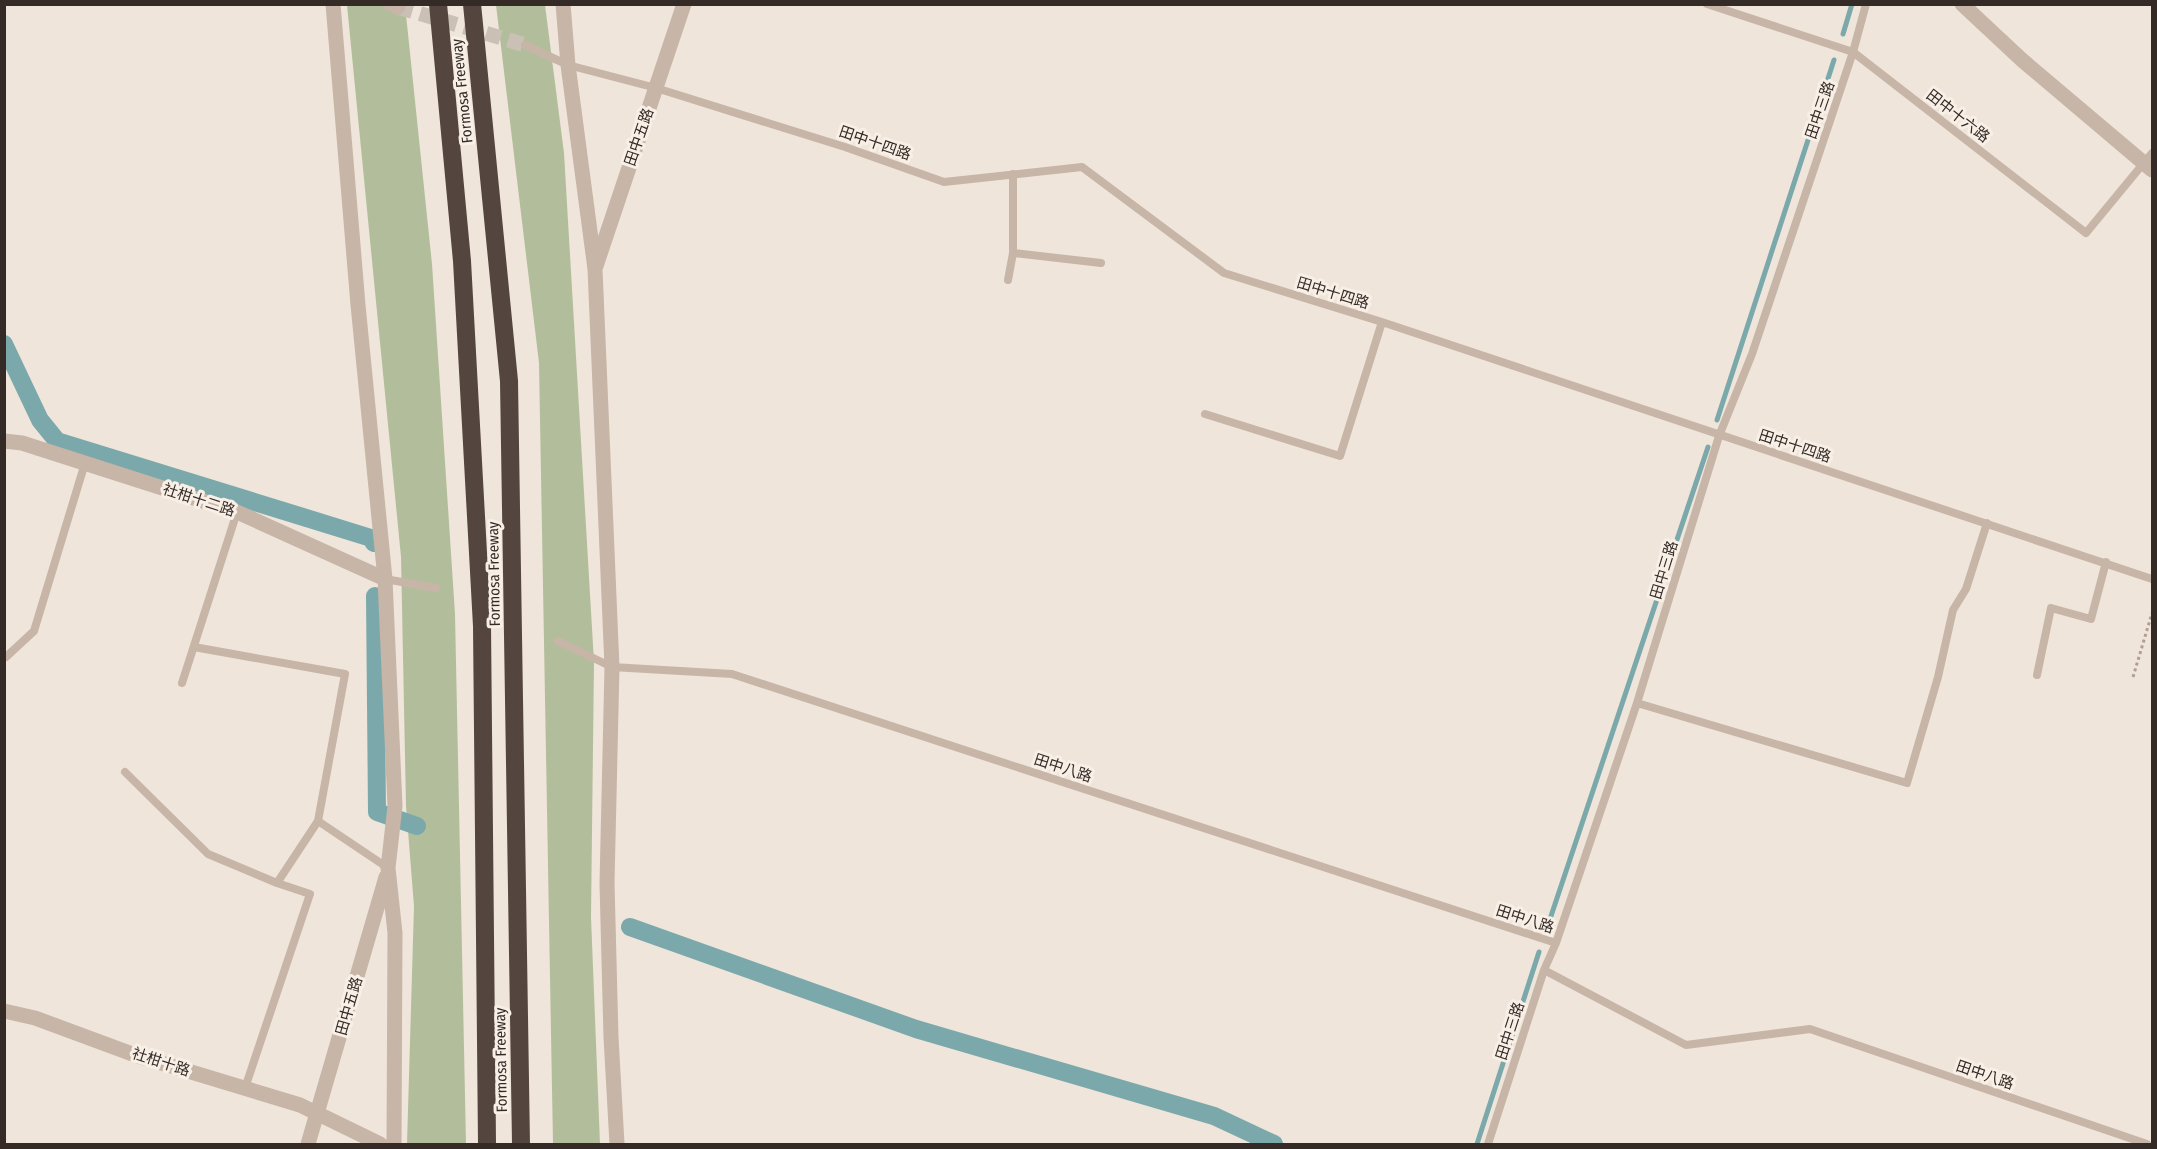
<svg xmlns="http://www.w3.org/2000/svg" width="2157" height="1149" viewBox="0 0 2157 1149" font-family="'Fira Sans Condensed','Noto Sans TC',sans-serif">
<style>
.green{fill:#b2be9b}
.lines{fill:none;stroke-linecap:round;stroke-linejoin:round}
.stream{stroke:#7ba9ab;stroke-width:5}
.canal{stroke:#7ba9ab;stroke-width:18}
.minor-tunnel{stroke:#cac0b6;stroke-width:15;stroke-dasharray:15 8;stroke-linecap:butt}
.path{stroke:#b29f91;stroke-width:3;stroke-dasharray:3 3;stroke-linecap:butt}
.service{stroke:#c7b5a7;stroke-width:8}
.minor{stroke:#c7b5a7;stroke-width:15}
.tertiary{stroke:#c7b5a7;stroke-width:15}
.motorway{stroke:#54453e;stroke-width:18}
.labels{text-anchor:middle;stroke-width:6;stroke-linejoin:round;paint-order:stroke}
.street-label{font-size:15px;fill:#342b27;stroke:#f8efe6}
</style>
<rect width="100%" height="100%" fill="#f0e5da"/>
<!-- green -->
<path class="green" d="M347,5H405L432,264L455,614L466,1144H407L414,906L406,806L401,557Z
M496,5H545L564,153L594,662L591,917L600,1144H553L539,363Z"/>
<g class="lines">
<!-- stream -->
<path class="stream" d="M1843,34L1852,4
M1717,420L1834,60
M1548,925L1708,447
M1477,1144L1539,952"/>
<!-- canal -->
<path class="canal" d="M4,344L40,420L57,441L371,538L374,543
M375,596L377,812L417,826
M630,927L916,1029L1214,1116L1274,1144"/>
<!-- minor-tunnel -->
<path class="minor-tunnel" d="M398,7L525,45"/>
<!-- path -->
<path class="path" d="M2133,677L2152,613"/>
<!-- service -->
<path class="service" d="M1707,4L1853,52L2086,233L2152,153
M525,45L568,65L656,88L845,147L944,182L1082,167L1224,273L1382,322L2152,579
M1013,253L1101,263
M1008,280L1013,253V174
M1205,414L1340,456L1382,322
M385,579L436,588
M558,641L612,667L732,674L1556,943
M194,647L345,674L318,821L277,883L310,894L245,1088
M6,657L34,631L85,463
M2037,675L2051,608L2091,619L2106,562
M182,683L237,512
M1637,703L1907,783L1938,677L1953,610L1966,589L1987,523
M125,772L208,854L277,883
M318,821L388,868
M1544,970L1686,1045L1810,1029L2147,1144
M1488,1144L1544,970L1556,943L1637,703L1719,436L1752,354L1853,52L1866,4"/>
<!-- minor -->
<path class="minor" d="M333,4L358,305L385,579L395,806L388,868L395,933L394,1144
M391,4L398,7
M563,4L568,65L595,269L612,667L607,883L611,1037L617,1144
M596,266L684,4
M4,441L22,443L237,512L385,579
M4,1011L35,1018L135,1055L300,1105L380,1144
M308,1144L386,877"/>
<!-- tertiary -->
<path class="tertiary" d="M1962,4L2022,60L2152,170"/>
<!-- motorway -->
<path class="motorway" d="M438,4L462,261L482,626L487,1144
M472,4L509,381L521,1144"/>
</g>
<g class="labels">
<!-- street labels -->
<g class="street-label">
<text transform="translate(462 91) rotate(-96)" y="5">Formosa Freeway</text>
<text transform="translate(1820 110) rotate(-71)" y="5">田中三路</text>
<text transform="translate(1958 116) rotate(38)" y="5">田中十六路</text>
<text transform="translate(639 137) rotate(-71)" y="5">田中五路</text>
<text transform="translate(875 143) rotate(19)" y="5">田中十四路</text>
<text transform="translate(1333 293) rotate(17)" y="5">田中十四路</text>
<text transform="translate(1795 446) rotate(18)" y="5">田中十四路</text>
<text transform="translate(199 500) rotate(18)" y="5">社柑十二路</text>
<text transform="translate(1664 570) rotate(-73)" y="5">田中三路</text>
<text transform="translate(494 574) rotate(-91)" y="5">Formosa Freeway</text>
<text transform="translate(1063 768) rotate(18)" y="5">田中八路</text>
<text transform="translate(1525 919) rotate(18)" y="5">田中八路</text>
<text transform="translate(349 1006) rotate(-74)" y="5">田中五路</text>
<text transform="translate(1510 1031) rotate(-72)" y="5">田中三路</text>
<text transform="translate(501 1060) rotate(-91)" y="5">Formosa Freeway</text>
<text transform="translate(161 1062) rotate(18)" y="5">社柑十路</text>
<text transform="translate(1985 1075) rotate(19)" y="5">田中八路</text>
</g>
</g>
<!-- border -->
<rect width="2157" height="1149" fill="none" stroke="#342b27" stroke-width="12"/>
</svg>
